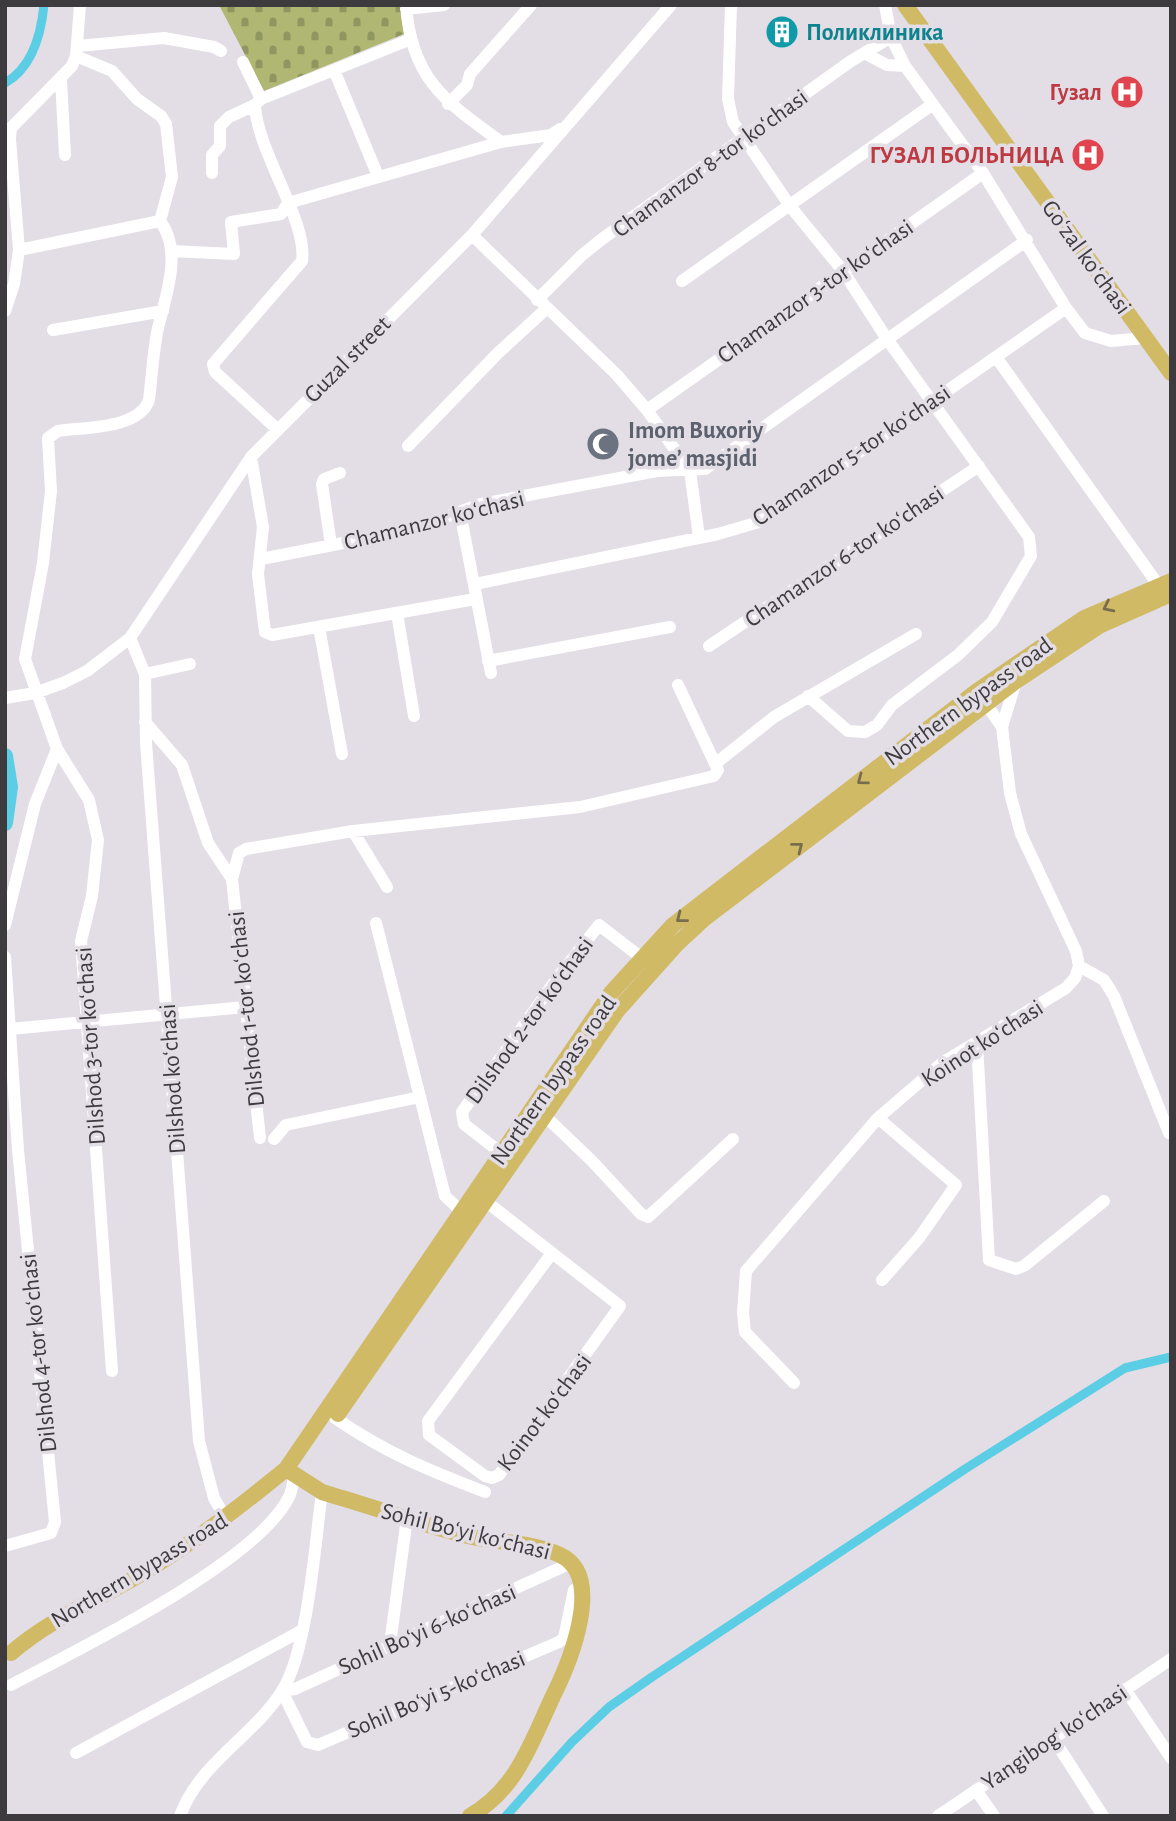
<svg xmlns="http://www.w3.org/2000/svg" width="1176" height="1821" viewBox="0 0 1176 1821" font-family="'Alegreya Sans',sans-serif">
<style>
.cemetery{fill:url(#cemetery-stones)}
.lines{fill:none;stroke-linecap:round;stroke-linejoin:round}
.canal{stroke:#5bcde4;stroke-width:9}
.river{stroke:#5bcde4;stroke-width:16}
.minor{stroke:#fff;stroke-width:12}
.major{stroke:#d0ba66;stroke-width:16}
.oneway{stroke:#786e4e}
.labels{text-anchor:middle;stroke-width:7;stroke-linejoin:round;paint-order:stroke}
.culture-label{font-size:24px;font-weight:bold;fill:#0d838f;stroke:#e3dde5;text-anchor:start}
.health-label{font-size:24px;font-weight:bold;fill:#be3a42;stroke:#e3dde5;text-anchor:end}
.street-label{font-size:24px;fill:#3d3b3e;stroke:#e3dde5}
.worship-label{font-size:24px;font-weight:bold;fill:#5b616d;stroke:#e3dde5;text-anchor:start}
</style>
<defs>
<pattern id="cemetery-stones" width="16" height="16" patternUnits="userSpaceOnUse" patternTransform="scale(1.75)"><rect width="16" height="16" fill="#b0b772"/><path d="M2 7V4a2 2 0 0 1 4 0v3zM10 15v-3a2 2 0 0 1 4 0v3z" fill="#90965f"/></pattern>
</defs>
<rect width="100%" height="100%" fill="#e3dde5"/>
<!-- cemetery -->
<path class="cemetery" d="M219,5H402L404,34L264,91Z"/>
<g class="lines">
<!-- canal -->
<path class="canal" d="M5,83C32,68 41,35 44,5
M506,1816L572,1742L609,1707L652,1677L965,1469L1125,1368L1171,1357"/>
<!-- river -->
<path class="river" d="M5,756L10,787L5,823"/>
<!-- minor -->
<path class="minor" d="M406,5C411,79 446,102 501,142
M731,5L728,99L733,122L790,206L843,271L887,339L1029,537L1031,556L992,622L958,655L892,705L877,725L865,732L848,731L808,696
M885,5L891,37L905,66L983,173L1066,308L1085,333L1111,341L1145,338
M406,9L444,5
M78,46L164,38L214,47L221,51
M864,53L887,65L905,66
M76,56L112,71L137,99L161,116L166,124L172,177L160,221C183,251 166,295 158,328C153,351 152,376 149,400C139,429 85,427 58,431L48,438L51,491L43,563L25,659L57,749L89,800L98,840L92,896L81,941L112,1371
M243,62L261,99
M334,70L378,176
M61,80L65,155
M448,104L467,85L470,74L531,5
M212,173V155L220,146V126L229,117L255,105
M288,203L501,142L551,135L560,129
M472,235L617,375L647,410L690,471L699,537
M19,250L10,139L11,128L72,66L76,56L80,5
M171,251L234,254L231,222L281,214L288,203
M682,281L933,104
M537,300L581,256L602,239L851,61L891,37
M5,311L14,284L19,250L160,221
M53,330L163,311
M996,357L1159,586
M647,410L983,173
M277,429L215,372L213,364L302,261C308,221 257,152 255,105L261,99L409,40
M408,446L498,353L546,309
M251,457L263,527L258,574L265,632L272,635L475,599
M460,512L491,673
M331,545L322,484L324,479L340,473
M261,559L410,530L481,504L657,471L705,469L1027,240
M475,584L718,534L759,522L1066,308
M397,613L414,716
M319,627L342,754
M130,638L145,674L146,743L199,1441L214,1498L226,1519
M709,646L979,466
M488,661L670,627
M145,674L190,664
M5,698L35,693L63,683L87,671L130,638L251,457L472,235L671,5
M145,722L182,765L208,843L232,879
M1002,727L1016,681
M715,764L774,717L916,634
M353,831L387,887
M376,923L445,1196L462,1212
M5,925L35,804L57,749
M5,957L18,1150L55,1522L51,1533L5,1546
M1079,966L1104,980L1114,996L1169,1133
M10,1029L245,1007
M977,1043L989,1260L1016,1269L1024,1266L1104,1201
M545,1116L592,1161L641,1214L648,1217L733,1139
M878,1118L956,1185L919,1238L882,1280
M260,1138L232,879L239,853L246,849L353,831L580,807L714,776L718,770L678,685
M274,1139L286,1125L420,1097
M501,1153L464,1124L462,1112L558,977L599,925L643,959
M479,1196L620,1306L499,1475L492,1478L485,1476L429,1435L428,1421L552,1253
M794,1383L745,1332L743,1313L746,1271L878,1118L942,1063L1066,988L1075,978L1079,966L1076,951L1021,834L1010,793L1002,727L982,698
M335,1418C386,1453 428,1470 485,1492
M571,1563L295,1689L282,1691L307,1742L318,1745L559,1642L564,1638L574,1590L583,1585
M390,1644L407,1518
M11,1685C79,1649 256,1563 289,1497C292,1491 293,1483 294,1476
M1125,1689L1171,1758
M1053,1738L1103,1816
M76,1753L301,1631
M976,1790L994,1816
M180,1816C199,1763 253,1737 282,1691C308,1650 315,1543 322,1492
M938,1816L1171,1659"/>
<!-- major -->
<path class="major" d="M905,5L1171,373
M338,1414L617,1011L677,944L704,919L1016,681L1099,626L1171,594
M286,1469L322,1492L338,1497C384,1510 430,1528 477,1538C504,1543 535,1543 560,1555C606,1576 569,1664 553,1696C531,1743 517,1789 470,1816
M11,1653C51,1618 102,1598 148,1570C197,1540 241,1506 286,1469L611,993L673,925L977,691L1084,618L1171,581"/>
</g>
<!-- one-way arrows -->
<defs><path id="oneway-chevron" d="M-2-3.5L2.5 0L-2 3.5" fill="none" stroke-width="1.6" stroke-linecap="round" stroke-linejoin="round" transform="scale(1.75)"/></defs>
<g class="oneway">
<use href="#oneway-chevron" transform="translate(1108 607) rotate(154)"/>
<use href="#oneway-chevron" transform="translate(862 780) rotate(143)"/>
<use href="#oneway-chevron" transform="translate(798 847) rotate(-38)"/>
<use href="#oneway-chevron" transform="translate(681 918) rotate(142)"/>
</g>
<!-- icons -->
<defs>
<symbol id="building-disc" viewBox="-11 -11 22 22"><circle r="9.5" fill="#0f9aa8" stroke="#e3dde5"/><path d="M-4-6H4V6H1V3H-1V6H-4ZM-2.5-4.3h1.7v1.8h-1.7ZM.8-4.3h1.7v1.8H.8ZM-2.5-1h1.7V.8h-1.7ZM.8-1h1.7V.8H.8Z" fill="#fff"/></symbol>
<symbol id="hospital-disc" viewBox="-11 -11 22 22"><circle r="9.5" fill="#e0444e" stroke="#e3dde5"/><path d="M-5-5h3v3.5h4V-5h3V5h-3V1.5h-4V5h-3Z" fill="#fff"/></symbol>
<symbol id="mosque-disc" viewBox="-11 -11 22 22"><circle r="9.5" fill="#6b7280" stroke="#e3dde5"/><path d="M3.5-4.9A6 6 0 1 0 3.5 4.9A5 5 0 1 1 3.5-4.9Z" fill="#fff"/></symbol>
</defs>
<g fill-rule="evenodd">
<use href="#building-disc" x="763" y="13" width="38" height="38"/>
<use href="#hospital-disc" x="1108" y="73" width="38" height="38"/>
<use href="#hospital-disc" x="1069" y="136" width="38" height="38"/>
<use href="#mosque-disc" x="584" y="425" width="38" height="38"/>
</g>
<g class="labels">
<!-- culture labels -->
<g class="culture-label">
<text x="806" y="40">Поликлиника</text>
</g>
<!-- health labels -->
<g class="health-label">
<text x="1102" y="100">Гузал</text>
<text x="1064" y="163">ГУЗАЛ БОЛЬНИЦА</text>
</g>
<!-- street labels -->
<g class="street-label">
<text transform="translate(710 163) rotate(-36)" y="8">Chamanzor 8-tor koʻchasi</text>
<text transform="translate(1087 257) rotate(54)" y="8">Goʻzal koʻchasi</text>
<text transform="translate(815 291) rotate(-35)" y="8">Chamanzor 3-tor koʻchasi</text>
<text transform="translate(347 359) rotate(-45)" y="8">Guzal street</text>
<text transform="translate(851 455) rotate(-34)" y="8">Chamanzor 5-tor koʻchasi</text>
<text transform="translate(434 520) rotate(-14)" y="8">Chamanzor koʻchasi</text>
<text transform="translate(844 556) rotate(-34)" y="8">Chamanzor 6-tor koʻchasi</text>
<text transform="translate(968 701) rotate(-36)" y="8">Northern bypass road</text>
<text transform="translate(246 1009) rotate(-96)" y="8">Dilshod 1-tor koʻchasi</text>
<text transform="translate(529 1020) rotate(-54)" y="8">Dilshod 2-tor koʻchasi</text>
<text transform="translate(982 1043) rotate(-33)" y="8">Koinot koʻchasi</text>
<text transform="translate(90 1046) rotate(-94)" y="8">Dilshod 3-tor koʻchasi</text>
<text transform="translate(172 1079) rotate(-94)" y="8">Dilshod koʻchasi</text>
<text transform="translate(553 1080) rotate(-55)" y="8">Northern bypass road</text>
<text transform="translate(38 1353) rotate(-96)" y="8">Dilshod 4-tor koʻchasi</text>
<text transform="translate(544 1412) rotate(-53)" y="8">Koinot koʻchasi</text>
<text transform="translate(466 1531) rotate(14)" y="8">Sohil Boʻyi koʻchasi</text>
<text transform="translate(139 1570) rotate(-31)" y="8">Northern bypass road</text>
<text transform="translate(427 1629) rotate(-24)" y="8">Sohil Boʻyi 6-koʻchasi</text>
<text transform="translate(436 1694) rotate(-23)" y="8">Sohil Boʻyi 5-koʻchasi</text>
<text transform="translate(1054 1737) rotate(-34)" y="8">Yangibogʻ koʻchasi</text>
</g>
<!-- worship labels -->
<g class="worship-label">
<text x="628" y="438">Imom Buxoriy<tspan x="628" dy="28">jome’ masjidi</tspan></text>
</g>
</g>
<!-- border -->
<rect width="1176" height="1821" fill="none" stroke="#3d3b3e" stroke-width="14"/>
</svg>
